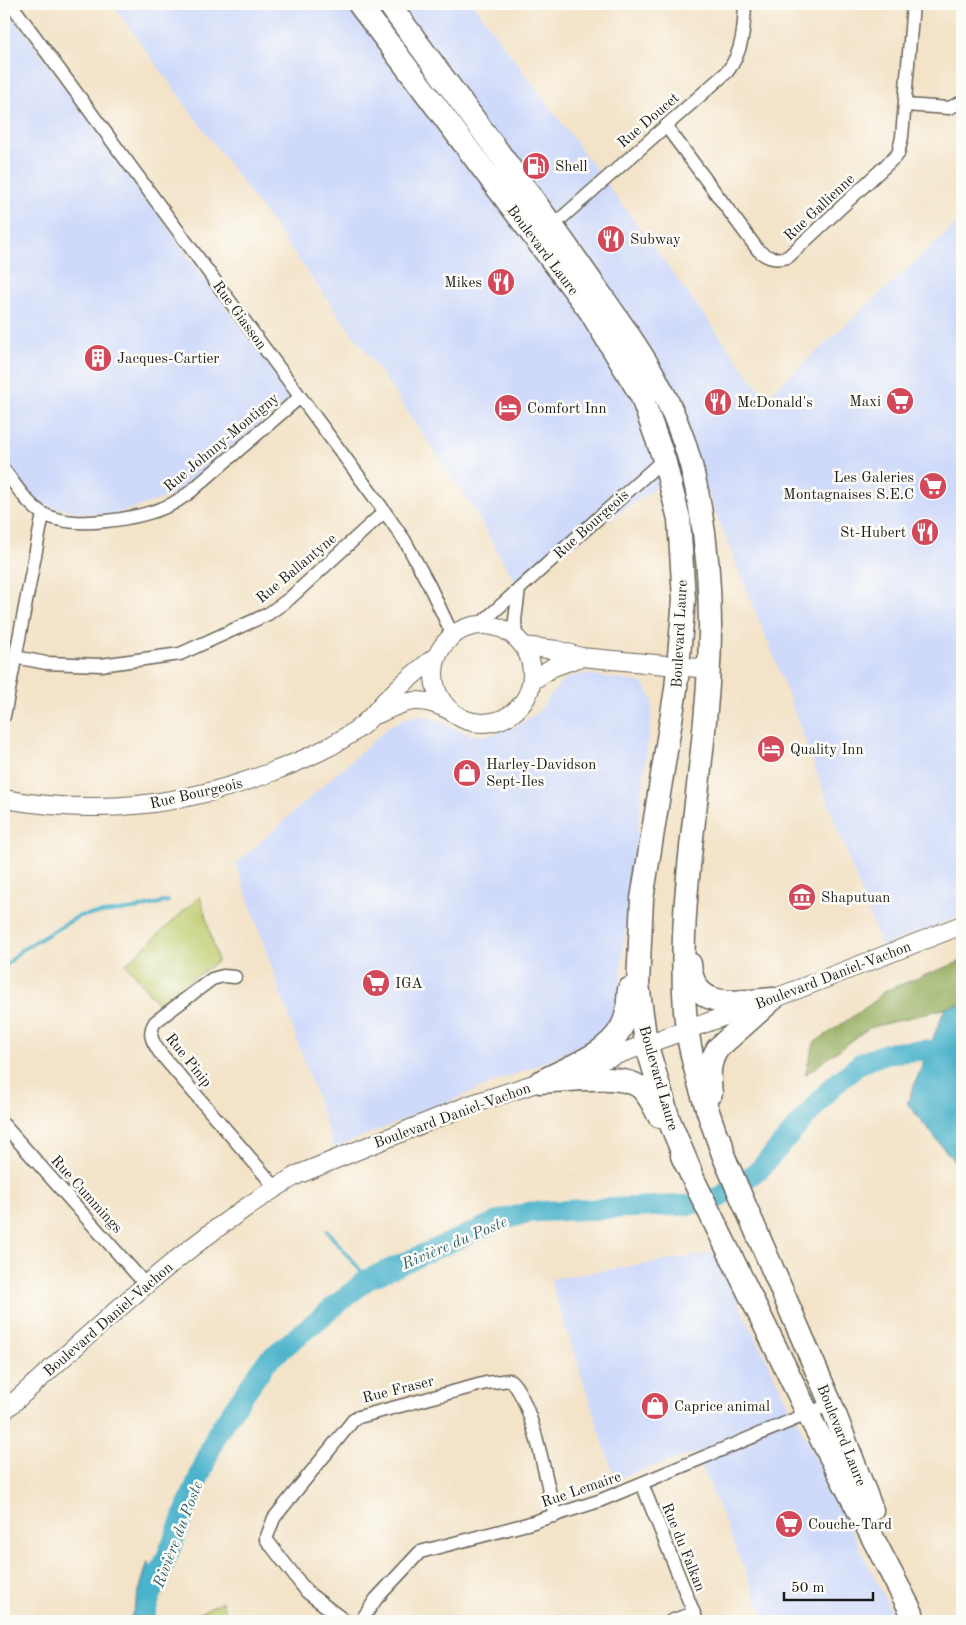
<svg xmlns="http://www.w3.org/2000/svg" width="966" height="1625" viewBox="0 0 966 1625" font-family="'Old Standard TT',serif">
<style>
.built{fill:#cfdafa}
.green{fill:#becb6d;stroke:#6d7444}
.forest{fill:#96af60;stroke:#59663e}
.water{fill:#4cb3cb;stroke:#346874}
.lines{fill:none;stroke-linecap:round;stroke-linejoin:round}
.stream{stroke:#4cb3cb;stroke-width:4}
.river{stroke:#4cb3cb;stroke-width:21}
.street-casing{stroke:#676258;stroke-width:15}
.secondary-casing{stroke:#676258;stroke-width:20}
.highway-casing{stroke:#676258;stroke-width:25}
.street{stroke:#fff;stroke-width:12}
.secondary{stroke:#fff;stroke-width:18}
.highway{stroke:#fff;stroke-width:22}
.labels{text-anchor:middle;stroke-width:5;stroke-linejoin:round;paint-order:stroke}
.street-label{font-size:15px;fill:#1c1c1c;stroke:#fdfcf7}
.poi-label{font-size:15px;fill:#1c1c1c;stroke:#fdfcf7;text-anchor:start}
.water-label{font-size:16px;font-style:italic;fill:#32606b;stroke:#fdfcf7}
</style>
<rect width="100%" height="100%" fill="#fdfcf7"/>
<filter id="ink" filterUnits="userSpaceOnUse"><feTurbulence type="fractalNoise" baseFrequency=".02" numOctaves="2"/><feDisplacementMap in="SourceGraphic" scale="10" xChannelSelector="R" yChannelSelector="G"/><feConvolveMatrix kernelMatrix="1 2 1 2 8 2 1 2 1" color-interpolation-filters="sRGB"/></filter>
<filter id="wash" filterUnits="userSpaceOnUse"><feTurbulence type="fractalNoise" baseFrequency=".0096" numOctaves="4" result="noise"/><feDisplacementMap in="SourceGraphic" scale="20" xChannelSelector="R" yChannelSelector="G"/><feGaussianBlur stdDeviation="1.12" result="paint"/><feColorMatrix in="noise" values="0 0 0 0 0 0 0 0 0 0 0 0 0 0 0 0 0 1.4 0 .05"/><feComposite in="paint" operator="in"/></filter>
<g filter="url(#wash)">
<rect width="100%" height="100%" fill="#f3e3c8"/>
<!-- built -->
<path class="built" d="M4,4L292,397L171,496L112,515L90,514L52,507L34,500L4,460Z
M112,4H473L762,393L760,403L962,219V915L881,946L777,665L695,461L516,584L474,510L379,370Z
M587,674L643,683L653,700L623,950L619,1008L611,1023L594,1042L334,1148L236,864L391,725L411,716H427L470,735H490L513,728L537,713L559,684L572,676Z
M713,1253L801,1428L896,1621H766L696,1453L615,1479L550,1279Z"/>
<!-- green -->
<path class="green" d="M200,896L218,961L158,1004L126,964Z
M222,1601L228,1621H184Z"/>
<!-- forest -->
<path class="forest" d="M962,961V1004L869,1028L805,1075L814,1043L875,1001L884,991Z"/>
<!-- water -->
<path class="water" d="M962,1004V1171L907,1103L945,1008Z
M148,1561L163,1584L156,1603L154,1621H130Z"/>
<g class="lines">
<!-- stream -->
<path class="stream" d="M4,968L20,951L79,916L134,909L168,901
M327,1231L368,1279"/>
<!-- river -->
<path class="river" d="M143,1621L148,1603L217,1433L267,1361L368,1279L498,1221L531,1212L688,1205L720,1197L760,1169L832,1087L861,1063L887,1053L928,1050"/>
</g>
</g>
<g filter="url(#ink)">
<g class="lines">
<defs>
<path id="street" d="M11,4L380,505L405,541L429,585L453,636
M905,105L949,108L962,102
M666,126L758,250C768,259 776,260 788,257L898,154L902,137L913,4
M549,229L727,72C743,52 744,28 745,4
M4,470C15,484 26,503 42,513C71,531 140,519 170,505C176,502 183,497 189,493L300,397
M478,626L664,459
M516,638L515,620L519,589
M15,657L46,663L101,665L180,654L268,614L289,599L384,512
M4,716L43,514
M235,977L223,976L212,979L155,1022C147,1035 153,1042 160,1053L276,1188
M4,1125L146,1285
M642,1484L697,1621
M345,1621L307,1592L266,1539L274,1518L355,1418L486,1383L510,1380C532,1398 547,1485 555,1516
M361,1621L376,1599L420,1552L527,1524L599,1501L831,1404
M671,1621L693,1613"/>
<path id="secondary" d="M434 674a49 49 0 1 1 98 0a49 49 0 1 1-98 0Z
M523,646L557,650L581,657L709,669
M532,681L553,667L581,657
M378,714C407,700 420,695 449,710
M4,799C100,816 181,806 272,772C303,760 334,747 360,727C372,718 379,706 389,697C404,682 421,668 438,655
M588,1065L773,999L962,925
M4,1411C97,1328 188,1239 297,1175L469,1105L552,1078"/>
<path id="highway" d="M359,4L590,311L641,395L664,459L679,519L684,599L676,689L642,899L638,984L646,1043L669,1120L690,1170
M389,4C453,92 520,179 582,268C627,333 671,387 691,465C709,536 713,612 708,684C701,793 677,902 685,1011C689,1061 707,1110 724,1157
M690,964C694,1013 738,1001 773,999
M546,1079C574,1064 617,1051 626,1016C628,1007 628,998 629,989
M540,1082C564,1081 624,1072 642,1089C650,1097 654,1107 659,1116
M711,1093C709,1076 708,1063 718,1048L773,999
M721,1142L724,1157L831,1404L872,1510
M682,1156L808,1414L912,1613"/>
</defs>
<!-- street casing -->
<use href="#street" class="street-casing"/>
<!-- secondary casing -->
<use href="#secondary" class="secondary-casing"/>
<!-- highway casing -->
<use href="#highway" class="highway-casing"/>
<!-- street -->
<use href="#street" class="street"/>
<!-- secondary -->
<use href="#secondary" class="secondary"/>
<!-- highway -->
<use href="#highway" class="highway"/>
</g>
</g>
<!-- icons -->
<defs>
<symbol id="fuel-disc" viewBox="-11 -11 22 22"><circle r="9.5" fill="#d1495b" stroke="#fdfcf7"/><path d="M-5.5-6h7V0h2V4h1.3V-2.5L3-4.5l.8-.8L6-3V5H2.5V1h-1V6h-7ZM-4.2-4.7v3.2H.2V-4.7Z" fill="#fff"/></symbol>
<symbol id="restaurant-disc" viewBox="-11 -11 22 22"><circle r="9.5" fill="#d1495b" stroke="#fdfcf7"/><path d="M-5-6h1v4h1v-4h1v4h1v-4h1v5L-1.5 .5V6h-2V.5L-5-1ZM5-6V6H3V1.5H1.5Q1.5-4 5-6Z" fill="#fff"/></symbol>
<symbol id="building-disc" viewBox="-11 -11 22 22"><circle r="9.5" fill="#d1495b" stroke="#fdfcf7"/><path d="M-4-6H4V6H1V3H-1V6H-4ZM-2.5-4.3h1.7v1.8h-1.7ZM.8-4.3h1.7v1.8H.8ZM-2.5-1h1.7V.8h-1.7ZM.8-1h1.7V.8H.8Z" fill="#fff"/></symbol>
<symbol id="supermarket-disc" viewBox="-11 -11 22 22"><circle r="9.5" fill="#d1495b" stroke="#fdfcf7"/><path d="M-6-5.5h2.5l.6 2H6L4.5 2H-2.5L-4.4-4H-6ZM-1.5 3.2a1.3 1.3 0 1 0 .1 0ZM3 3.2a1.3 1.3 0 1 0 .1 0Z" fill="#fff"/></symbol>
<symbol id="hotel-disc" viewBox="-11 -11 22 22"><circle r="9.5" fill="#d1495b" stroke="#fdfcf7"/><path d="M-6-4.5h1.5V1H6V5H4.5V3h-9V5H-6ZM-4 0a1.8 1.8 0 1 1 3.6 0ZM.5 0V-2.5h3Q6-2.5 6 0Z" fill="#fff"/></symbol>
<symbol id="shop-disc" viewBox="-11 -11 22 22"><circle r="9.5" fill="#d1495b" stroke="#fdfcf7"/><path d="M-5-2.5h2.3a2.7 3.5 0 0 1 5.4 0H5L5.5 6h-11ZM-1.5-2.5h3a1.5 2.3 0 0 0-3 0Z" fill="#fff"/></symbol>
<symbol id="museum-disc" viewBox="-11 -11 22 22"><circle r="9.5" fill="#d1495b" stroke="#fdfcf7"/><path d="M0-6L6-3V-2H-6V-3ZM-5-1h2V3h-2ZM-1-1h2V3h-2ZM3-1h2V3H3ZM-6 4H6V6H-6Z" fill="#fff"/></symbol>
</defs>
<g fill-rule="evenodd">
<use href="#fuel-disc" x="520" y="150" width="32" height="32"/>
<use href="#restaurant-disc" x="595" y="223" width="32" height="32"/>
<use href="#restaurant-disc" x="485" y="266" width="32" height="32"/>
<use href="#building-disc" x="82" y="342" width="32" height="32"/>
<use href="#supermarket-disc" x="884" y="385" width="32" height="32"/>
<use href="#restaurant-disc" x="702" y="386" width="32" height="32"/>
<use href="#hotel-disc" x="492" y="392" width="32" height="32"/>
<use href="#supermarket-disc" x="917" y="470" width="32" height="32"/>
<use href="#restaurant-disc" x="909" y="516" width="32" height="32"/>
<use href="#hotel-disc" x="755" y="733" width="32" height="32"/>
<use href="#shop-disc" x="451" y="757" width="32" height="32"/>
<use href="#museum-disc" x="786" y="881" width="32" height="32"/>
<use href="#supermarket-disc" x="360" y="967" width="32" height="32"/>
<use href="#shop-disc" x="639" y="1390" width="32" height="32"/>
<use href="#supermarket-disc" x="773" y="1508" width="32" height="32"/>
</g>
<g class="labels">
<!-- street labels -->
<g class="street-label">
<text transform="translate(648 120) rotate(-41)" y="5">Rue Doucet</text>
<text transform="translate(819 207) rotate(-43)" y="5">Rue Gallienne</text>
<text transform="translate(543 250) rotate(53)" y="5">Boulevard Laure</text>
<text transform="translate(240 315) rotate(54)" y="5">Rue Giasson</text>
<text transform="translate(221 442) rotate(-40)" y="5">Rue Johnny-Montigny</text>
<text transform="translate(591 524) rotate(-42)" y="5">Rue Bourgeois</text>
<text transform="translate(296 568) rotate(-40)" y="5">Rue Ballantyne</text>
<text transform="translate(679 634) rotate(-87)" y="5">Boulevard Laure</text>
<text transform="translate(196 793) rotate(-13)" y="5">Rue Bourgeois</text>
<text transform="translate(833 975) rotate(-21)" y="5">Boulevard Daniel-Vachon</text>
<text transform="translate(189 1060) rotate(51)" y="5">Rue Pinip</text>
<text transform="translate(659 1078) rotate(74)" y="5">Boulevard Laure</text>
<text transform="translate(452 1115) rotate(-20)" y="5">Boulevard Daniel-Vachon</text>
<text transform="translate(87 1194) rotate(48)" y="5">Rue Cummings</text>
<text transform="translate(108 1319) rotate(-41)" y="5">Boulevard Daniel-Vachon</text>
<text transform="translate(398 1389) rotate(-14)" y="5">Rue Fraser</text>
<text transform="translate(842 1435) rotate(68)" y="5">Boulevard Laure</text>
<text transform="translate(581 1489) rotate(-19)" y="5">Rue Lemaire</text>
<text transform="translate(684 1547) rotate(68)" y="5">Rue du Falkan</text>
</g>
<!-- poi labels -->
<g class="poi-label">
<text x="555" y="171">Shell</text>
<text x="630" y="244">Subway</text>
<text x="482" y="287" text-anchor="end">Mikes</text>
<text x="117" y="363">Jacques-Cartier</text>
<text x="881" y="406" text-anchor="end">Maxi</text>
<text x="737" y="407">McDonald's</text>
<text x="527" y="413">Comfort Inn</text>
<text x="914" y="482" text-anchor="end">Les Galeries<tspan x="914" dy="17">Montagnaises S.E.C</tspan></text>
<text x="906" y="537" text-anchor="end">St-Hubert</text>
<text x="790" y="754">Quality Inn</text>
<text x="486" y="769">Harley-Davidson<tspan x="486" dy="17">Sept-Iles</tspan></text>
<text x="821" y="902">Shaputuan</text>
<text x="395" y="988">IGA</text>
<text x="674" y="1411">Caprice animal</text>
<text x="808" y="1529">Couche-Tard</text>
</g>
<!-- water labels -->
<g class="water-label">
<text transform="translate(454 1242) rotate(-23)" y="6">Rivière du Poste</text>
<text transform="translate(177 1534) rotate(-69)" y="6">Rivière du Poste</text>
</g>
</g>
<!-- margin -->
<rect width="966" height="1625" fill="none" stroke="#fdfcf7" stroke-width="20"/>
<!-- scale -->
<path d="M784 1592v8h89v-8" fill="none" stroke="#1c1c1c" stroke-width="2.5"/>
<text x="791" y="1592" font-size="15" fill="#1c1c1c" stroke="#fdfcf7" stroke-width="4" paint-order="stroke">50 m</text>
</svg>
